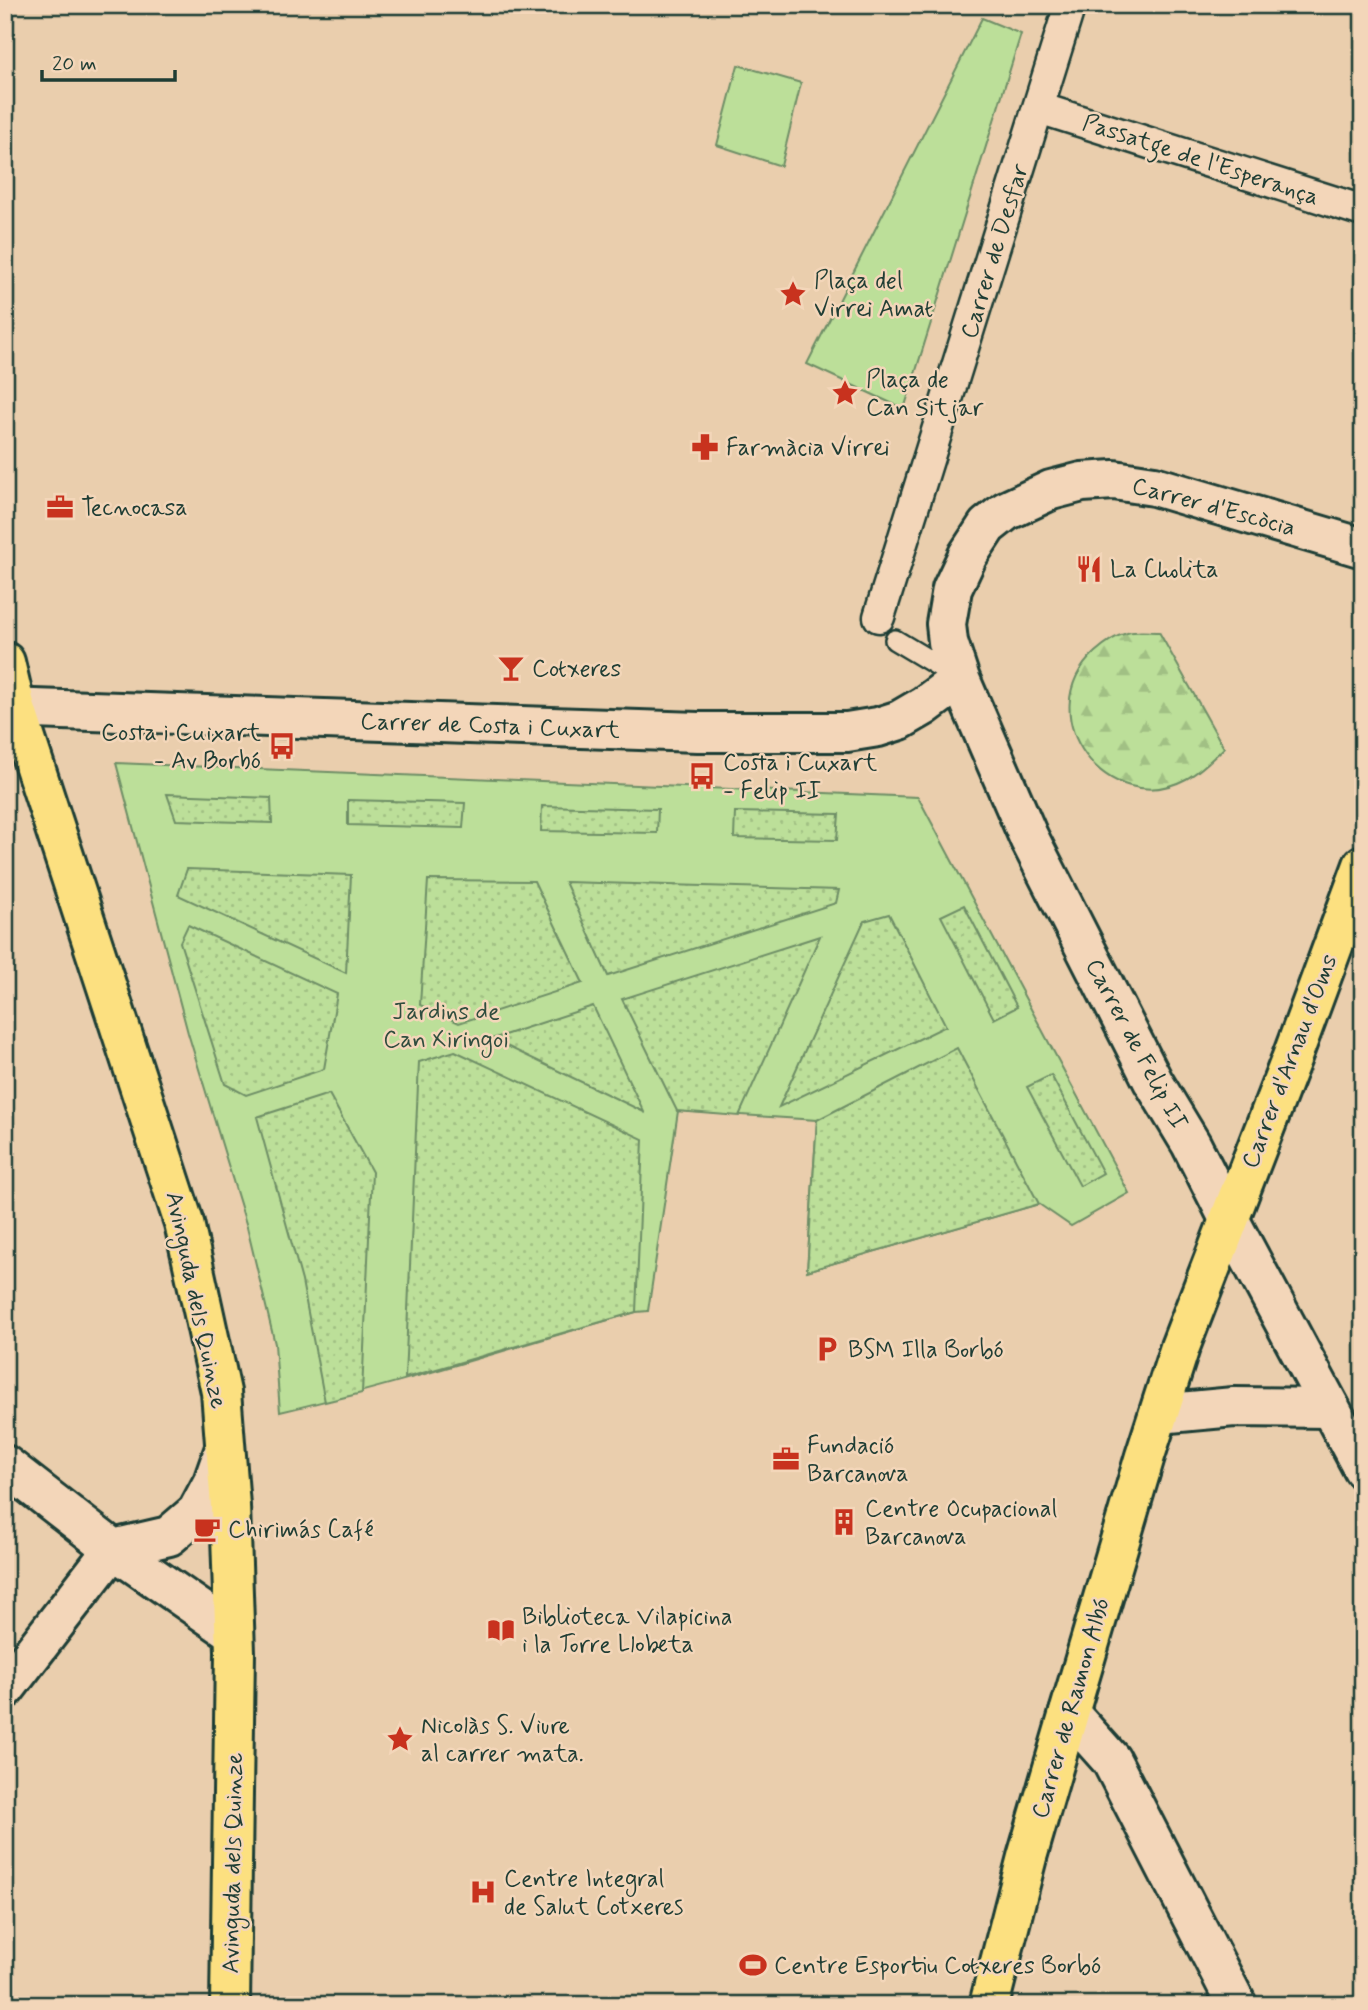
<svg xmlns="http://www.w3.org/2000/svg" width="1368" height="2010" viewBox="0 0 1368 2010" font-family="Mynerve,sans-serif">
<style>
.green{fill:#bcdf99;stroke:#6e8e66;stroke-width:2}
.forest{fill:url(#forest-firs);stroke:#6e8e66;stroke-width:2}
.garden{fill:url(#garden-dots);stroke:#6e8e66;stroke-width:2}
.lines{fill:none;stroke-linecap:round;stroke-linejoin:round}
.service-casing{stroke:#1f3d34;stroke-width:24}
.pedestrian-casing{stroke:#1f3d34;stroke-width:35}
.minor-casing{stroke:#1f3d34;stroke-width:44}
.tertiary-casing{stroke:#1f3d34;stroke-width:44}
.secondary-casing{stroke:#1f3d34;stroke-width:44}
.primary-casing{stroke:#1f3d34;stroke-width:44}
.service{stroke:#f3d6b9;stroke-width:19}
.pedestrian{stroke:#f3d6b9;stroke-width:30}
.minor{stroke:#f3d6b9;stroke-width:38}
.tertiary{stroke:#f3d6b9;stroke-width:38}
.secondary{stroke:#f3d6b9;stroke-width:38}
.primary{stroke:#fce080;stroke-width:38}
.labels{text-anchor:middle;stroke-width:5;stroke-linejoin:round;paint-order:stroke}
.street-label{font-size:24px;fill:#1f3d34;stroke:#f3d6b9}
.poi-label{font-size:24px;fill:#1f3d34;stroke:#f3d6b9;text-anchor:start}
.park-label{font-size:24px;fill:#2f4d3e;stroke:#f3d6b9}
</style>
<defs>
<pattern id="forest-firs" width="22" height="20" patternUnits="userSpaceOnUse" patternTransform="scale(1.75)"><rect width="22" height="20" fill="#bcdf99"/><path d="M5 1l3.5 6h-7zM16 11l3.5 6h-7z" fill="#a1c084"/></pattern>
<pattern id="garden-dots" width="8" height="8" patternUnits="userSpaceOnUse" patternTransform="scale(1.75)"><rect width="8" height="8" fill="#bcdf99"/><path d="M2 2h.1M6 6h.1" fill="none" stroke="#a1c084" stroke-width="1.8" stroke-linecap="round"/></pattern>
</defs>
<rect width="100%" height="100%" fill="#eacead"/>
<filter id="ink" filterUnits="userSpaceOnUse"><feTurbulence type="fractalNoise" baseFrequency=".0143" numOctaves="2"/><feDisplacementMap in="SourceGraphic" scale="14" xChannelSelector="R" yChannelSelector="G"/><feConvolveMatrix kernelMatrix="1 2 1 2 8 2 1 2 1" color-interpolation-filters="sRGB"/></filter>
<g filter="url(#ink)">
<!-- green -->
<path class="green" d="M982,18L1021,34L904,409L807,364Z
M738,65L801,83L781,166L717,145Z
M116,763L918,797L1129,1193L1071,1226L1039,1204L807,1271L817,1120L678,1111L648,1311L636,1312C517,1346 400,1384 280,1412L275,1344L247,1227L188,1033Z"/>
<!-- forest -->
<path class="forest" d="M1159,632L1224,748C1212,759 1200,772 1186,779C1108,821 1027,715 1095,652C1104,644 1115,636 1127,633C1137,630 1149,632 1159,632Z"/>
<!-- garden -->
<path class="garden" d="M167,794L271,798L272,823L176,820Z
M348,800L465,803L463,828L348,825Z
M542,806L658,809L657,833L541,831Z
M735,812L839,814L837,840L734,838Z
M187,869L351,875L346,973L178,895Z
M428,880L534,881L583,983L459,1023L420,1005Z
M565,882L839,890L836,903L608,976Z
M964,905L1017,1007L994,1019L941,916Z
M889,914L946,1026L779,1107L864,921Z
M188,925L337,994L324,1069L246,1095L225,1084L180,942Z
M820,936L739,1116L677,1111L622,999Z
M593,1006L644,1112L492,1039Z
M957,1048L1039,1204L807,1271L817,1120Z
M455,1051L643,1139L636,1312L405,1378L419,1062Z
M1051,1075L1103,1173L1080,1186L1027,1087Z
M329,1094L372,1172L362,1393L325,1402L302,1281L257,1117Z"/>
<g class="lines">
<defs>
<path id="service" d="M895,640L957,677"/>
<path id="pedestrian" d="M1039,108L1363,211
M879,617L1070,5"/>
<path id="minor" d="M1159,1414L1234,1407L1330,1408
M5,1465L113,1549L234,1633
M5,1689L113,1549L169,1536L197,1512L213,1482L225,1448
M1069,1713L1111,1760L1237,2005"/>
<path id="tertiary" d="M5,708L698,732H847L878,727L900,720L924,706L960,679
M1228,1217L1191,1144L1153,1081L1029,838L960,679L948,642L946,624L952,589L968,555L987,526L1006,511L1051,490L1082,482L1114,480L1154,486L1363,548"/>
<path id="secondary" d="M1228,1217L1363,1469"/>
<path id="primary" d="M5,662L16,709L184,1223L221,1392L230,1506L235,1652L230,2005
M989,2005L1027,1857L1069,1713L1145,1456L1180,1347L1292,1057L1363,865"/>
</defs>
<!-- service casing -->
<use href="#service" class="service-casing"/>
<!-- pedestrian casing -->
<use href="#pedestrian" class="pedestrian-casing"/>
<!-- minor casing -->
<use href="#minor" class="minor-casing"/>
<!-- tertiary casing -->
<use href="#tertiary" class="tertiary-casing"/>
<!-- secondary casing -->
<use href="#secondary" class="secondary-casing"/>
<!-- primary casing -->
<use href="#primary" class="primary-casing"/>
<!-- service -->
<use href="#service" class="service"/>
<!-- pedestrian -->
<use href="#pedestrian" class="pedestrian"/>
<!-- minor -->
<use href="#minor" class="minor"/>
<!-- tertiary -->
<use href="#tertiary" class="tertiary"/>
<!-- secondary -->
<use href="#secondary" class="secondary"/>
<!-- primary -->
<use href="#primary" class="primary"/>
</g>
</g>
<!-- icons -->
<defs>
<symbol id="sight-bare" viewBox="-9 -9 18 18"><path d="M0-6L1.8-2.2L6-1.7L2.9 1.2L3.7 5.4L0 3.3L-3.7 5.4L-2.9 1.2L-6-1.7L-1.8-2.2Z" fill="#c8321e" stroke="#f3d6b9" stroke-width="2.5" paint-order="stroke"/></symbol>
<symbol id="pharmacy-bare" viewBox="-9 -9 18 18"><path d="M-2-6h4v4h4v4h-4v4h-4v-4h-4v-4h4Z" fill="#c8321e" stroke="#f3d6b9" stroke-width="2.5" paint-order="stroke"/></symbol>
<symbol id="office-bare" viewBox="-9 -9 18 18"><path d="M-6-3h4V-5.5h4V-3h4V5H-6ZM-1-4.5V-3h2v-1.5ZM-6 0V1H6V0Z" fill="#c8321e" stroke="#f3d6b9" stroke-width="2.5" paint-order="stroke"/></symbol>
<symbol id="restaurant-bare" viewBox="-9 -9 18 18"><path d="M-5-6h1v4h1v-4h1v4h1v-4h1v5L-1.5 .5V6h-2V.5L-5-1ZM5-6V6H3V1.5H1.5Q1.5-4 5-6Z" fill="#c8321e" stroke="#f3d6b9" stroke-width="2.5" paint-order="stroke"/></symbol>
<symbol id="bar-bare" viewBox="-9 -9 18 18"><path d="M-6-5H6L.8 .8V4.5H3.5V6h-7V4.5H-.8V.8Z" fill="#c8321e" stroke="#f3d6b9" stroke-width="2.5" paint-order="stroke"/></symbol>
<symbol id="bus-bare" viewBox="-9 -9 18 18"><path d="M-5-6H5V4H4V6H2V4H-2V6H-4V4H-5ZM-3.5-4V0h7V-4ZM-3.5 1.2v1.5H-2V1.2ZM2 1.2v1.5H3.5V1.2Z" fill="#c8321e" stroke="#f3d6b9" stroke-width="2.5" paint-order="stroke"/></symbol>
<symbol id="parking-bare" viewBox="-9 -9 18 18"><path d="M-3.5-5.5H1a3.5 3.5 0 0 1 0 7H-1V5.5H-3.5ZM-1-3.4V-.6H.8a1.4 1.4 0 0 0 0-2.8Z" fill="#c8321e" stroke="#f3d6b9" stroke-width="2.5" paint-order="stroke"/></symbol>
<symbol id="building-bare" viewBox="-9 -9 18 18"><path d="M-4-6H4V6H1V3H-1V6H-4ZM-2.5-4.3h1.7v1.8h-1.7ZM.8-4.3h1.7v1.8H.8ZM-2.5-1h1.7V.8h-1.7ZM.8-1h1.7V.8H.8Z" fill="#c8321e" stroke="#f3d6b9" stroke-width="2.5" paint-order="stroke"/></symbol>
<symbol id="cafe-bare" viewBox="-9 -9 18 18"><path d="M-5.5-4.5H6V0H3Q3 3.5 0 3.5H-2.5Q-5.5 3.5-5.5 0ZM3-3.2v2h1.7v-2ZM-6 4.5H4V6H-6Z" fill="#c8321e" stroke="#f3d6b9" stroke-width="2.5" paint-order="stroke"/></symbol>
<symbol id="library-bare" viewBox="-9 -9 18 18"><path d="M-6-4Q-3-5.5-.7-3.5V5Q-3 3-6 4ZM6-4Q3-5.5 .7-3.5V5Q3 3 6 4Z" fill="#c8321e" stroke="#f3d6b9" stroke-width="2.5" paint-order="stroke"/></symbol>
<symbol id="hospital-bare" viewBox="-9 -9 18 18"><path d="M-5-5h3v3.5h4V-5h3V5h-3V1.5h-4V5h-3Z" fill="#c8321e" stroke="#f3d6b9" stroke-width="2.5" paint-order="stroke"/></symbol>
<symbol id="stadium-bare" viewBox="-9 -9 18 18"><path d="M0-5a6.5 5 0 1 0 0 10a6.5 5 0 1 0 0-10ZM-3.5-1.8h7v3.6h-7Z" fill="#c8321e" stroke="#f3d6b9" stroke-width="2.5" paint-order="stroke"/></symbol>
</defs>
<g fill-rule="evenodd">
<use href="#sight-bare" x="774" y="275" width="38" height="38"/>
<use href="#sight-bare" x="826" y="374" width="38" height="38"/>
<use href="#pharmacy-bare" x="686" y="428" width="38" height="38"/>
<use href="#office-bare" x="41" y="488" width="38" height="38"/>
<use href="#restaurant-bare" x="1070" y="550" width="38" height="38"/>
<use href="#bar-bare" x="492" y="649" width="38" height="38"/>
<use href="#bus-bare" x="263" y="727" width="38" height="38"/>
<use href="#bus-bare" x="683" y="757" width="38" height="38"/>
<use href="#parking-bare" x="808" y="1330" width="38" height="38"/>
<use href="#office-bare" x="767" y="1440" width="38" height="38"/>
<use href="#building-bare" x="825" y="1503" width="38" height="38"/>
<use href="#cafe-bare" x="188" y="1510" width="38" height="38"/>
<use href="#library-bare" x="482" y="1611" width="38" height="38"/>
<use href="#sight-bare" x="381" y="1720" width="38" height="38"/>
<use href="#hospital-bare" x="464" y="1873" width="38" height="38"/>
<use href="#stadium-bare" x="734" y="1946" width="38" height="38"/>
</g>
<g class="labels">
<!-- street labels -->
<g class="street-label">
<text transform="translate(1201 159) rotate(18)" y="8">Passatge de l'Esperança</text>
<text transform="translate(994 251) rotate(-73)" y="8">Carrer de Desfar</text>
<text transform="translate(1214 506) rotate(15)" y="8">Carrer d'Escòcia</text>
<text transform="translate(490 725) rotate(2)" y="8">Carrer de Costa i Cuxart</text>
<text transform="translate(1137 1044) rotate(62)" y="8">Carrer de Felip II</text>
<text transform="translate(1289 1061) rotate(-69)" y="8">Carrer d'Arnau d'Oms</text>
<text transform="translate(197 1300) rotate(78)" y="8">Avinguda dels Quinze</text>
<text transform="translate(1070 1708) rotate(-74)" y="8">Carrer de Ramon Albó</text>
<text transform="translate(232 1863) rotate(-89)" y="8">Avinguda dels Quinze</text>
</g>
<!-- poi labels -->
<g class="poi-label">
<text x="814" y="288">Plaça del<tspan x="814" dy="28">Virrei Amat</tspan></text>
<text x="866" y="387">Plaça de<tspan x="866" dy="28">Can Sitjar</tspan></text>
<text x="726" y="455">Farmàcia Virrei</text>
<text x="81" y="515">Tecnocasa</text>
<text x="1110" y="577">La Cholita</text>
<text x="532" y="676">Cotxeres</text>
<text x="261" y="740" text-anchor="end">Costa i Cuixart<tspan x="261" dy="28">- Av Borbó</tspan></text>
<text x="723" y="770">Costa i Cuxart<tspan x="723" dy="28">- Felip II</tspan></text>
<text x="848" y="1357">BSM Illa Borbó</text>
<text x="807" y="1453">Fundació<tspan x="807" dy="28">Barcanova</tspan></text>
<text x="865" y="1516">Centre Ocupacional<tspan x="865" dy="28">Barcanova</tspan></text>
<text x="228" y="1537">Chirimás Café</text>
<text x="522" y="1624">Biblioteca Vilapicina<tspan x="522" dy="28">i la Torre Llobeta</tspan></text>
<text x="421" y="1733">Nicolàs S. Viure<tspan x="421" dy="28">al carrer mata.</tspan></text>
<text x="504" y="1886">Centre Integral<tspan x="504" dy="28">de Salut Cotxeres</tspan></text>
<text x="774" y="1973">Centre Esportiu Cotxeres Borbó</text>
</g>
<!-- park labels -->
<g class="park-label">
<text x="446" y="1019">Jardins de<tspan x="446" dy="28">Can Xiringoi</tspan></text>
</g>
</g>
<!-- margin -->
<rect width="1368" height="2010" fill="none" stroke="#f3d6b9" stroke-width="28"/>
<rect x="14" y="14" width="1340" height="1982" fill="none" stroke="#1f3d34" stroke-width="2.5" filter="url(#ink)"/>
<!-- scale -->
<path d="M42 70v10h133v-10" fill="none" stroke="#1f3d34" stroke-width="3.5"/>
<text x="52" y="70" font-size="21" fill="#1f3d34" stroke="#f3d6b9" stroke-width="5" paint-order="stroke">20 m</text>
</svg>
